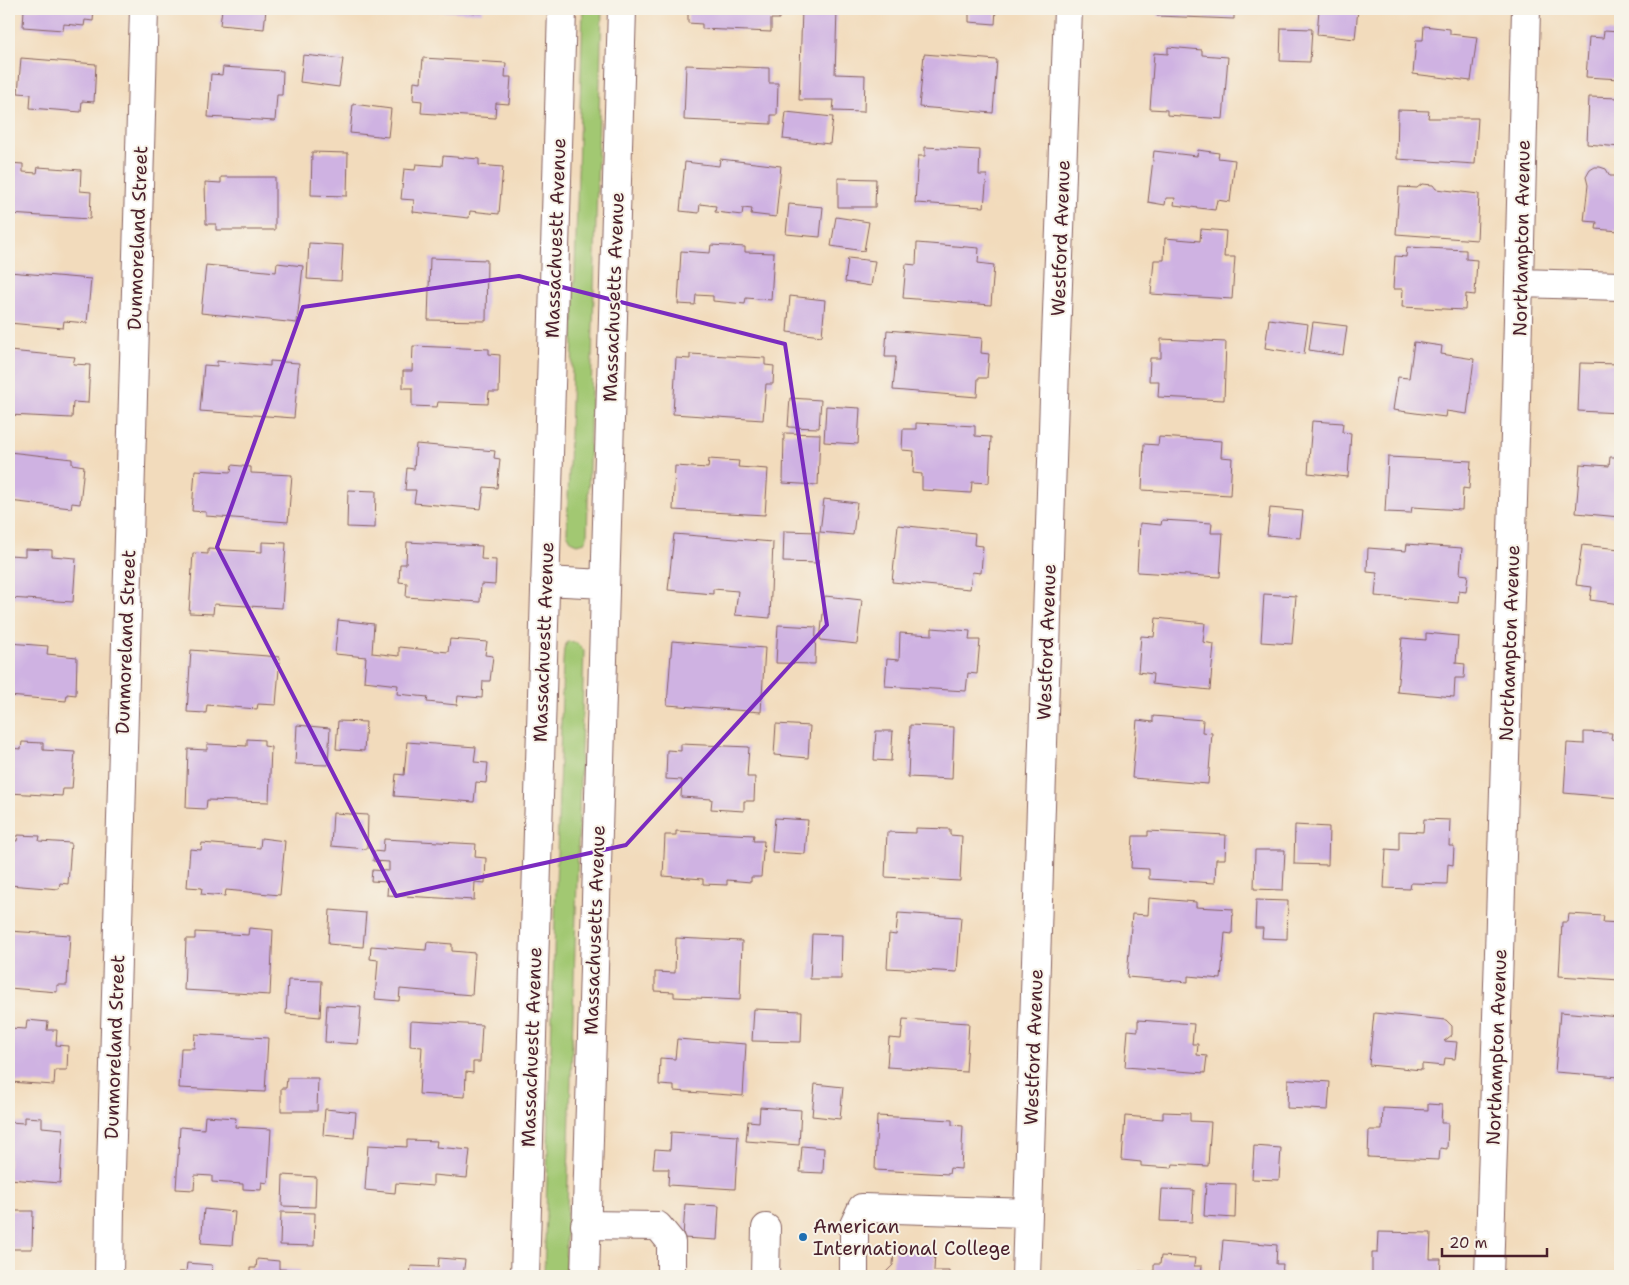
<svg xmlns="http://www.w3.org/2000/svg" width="1629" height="1285" viewBox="0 0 1629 1285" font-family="'Shantell Sans',sans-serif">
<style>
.green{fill:#a2c872;stroke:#76744e}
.building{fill:#cfb2e2}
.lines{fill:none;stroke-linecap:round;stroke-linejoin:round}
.minor-casing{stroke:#85615e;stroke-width:30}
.minor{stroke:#fff;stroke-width:28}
.marked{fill:none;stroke:#7b2cbf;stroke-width:4;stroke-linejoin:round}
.poi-dot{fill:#1f6fb2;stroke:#f7f3e8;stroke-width:2}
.labels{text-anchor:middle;stroke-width:4;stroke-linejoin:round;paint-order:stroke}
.street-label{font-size:19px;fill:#4a1f2b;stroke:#f7f3e8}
.poi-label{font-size:19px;fill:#4a1f2b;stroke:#f7f3e8;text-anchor:start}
</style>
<rect width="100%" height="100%" fill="#f7f3e8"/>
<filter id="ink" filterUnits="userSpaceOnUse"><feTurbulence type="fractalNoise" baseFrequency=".02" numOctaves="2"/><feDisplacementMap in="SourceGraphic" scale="10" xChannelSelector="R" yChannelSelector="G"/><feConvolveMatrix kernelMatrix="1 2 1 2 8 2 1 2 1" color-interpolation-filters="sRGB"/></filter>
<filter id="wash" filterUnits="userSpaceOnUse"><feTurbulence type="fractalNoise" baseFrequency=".0096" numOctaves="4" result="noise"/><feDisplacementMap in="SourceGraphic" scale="20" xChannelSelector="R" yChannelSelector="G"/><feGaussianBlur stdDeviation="1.12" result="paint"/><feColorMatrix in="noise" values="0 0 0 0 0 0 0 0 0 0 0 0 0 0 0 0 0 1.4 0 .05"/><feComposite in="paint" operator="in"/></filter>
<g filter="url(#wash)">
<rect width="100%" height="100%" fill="#f2dbbc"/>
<!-- green -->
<path class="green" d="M583,9H602L587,537L585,542L577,544L572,542L567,533Z
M568,641L577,643L584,650L565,1276H544L563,661L564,648Z"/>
<g id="blocks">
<!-- building -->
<path class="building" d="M24,9H94L93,21L85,20L84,26L64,24L63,30L23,27Z
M222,9H266L264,29L220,25Z
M426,9H482V13L426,11Z
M688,9H779V19H771V32L702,29V24L688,23Z
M802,9L837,10L835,74L865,75L864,112L833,111L834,100H799Z
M932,9H996L995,24L969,22V12L932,10Z
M1157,9H1234V19L1157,16Z
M1319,9H1358L1355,39L1317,35Z
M1424,26L1450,29V34L1477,37L1471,81L1413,74L1416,40H1423Z
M1281,28L1312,29L1310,62L1280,61Z
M1604,31L1620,32V79L1586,77L1589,37L1603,38Z
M1168,47L1202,50V55L1228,57L1223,119L1167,115V110L1150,109L1154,53L1168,54Z
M924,54L997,60L993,113L919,107Z
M303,55L343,59L339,87L300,82Z
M21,58L96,64L94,102L82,101L81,112L30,108L31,94L18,93Z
M423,58L506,63L505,77H511L509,104L496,103L495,118L421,113L422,101L413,100L414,81L421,82Z
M686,65L769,68V83H778L777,115H771V124L684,120Z
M223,67L283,71L282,95H277L275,121L208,117L211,74L222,75Z
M1589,97L1620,98V147L1587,144Z
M353,104L391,109L388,137L350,133Z
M1398,110L1429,111L1428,118H1478L1475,164L1397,159Z
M786,112L833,117L830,144L783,139Z
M925,147L980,150L979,175H987L984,207L915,203L918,156H925Z
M1198,150L1219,153L1218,158L1235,160L1230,202L1217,200L1215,210L1174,205L1175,198H1166L1165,205L1148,202L1154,151L1197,156Z
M312,152L348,153L347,196L311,195Z
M443,156L479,159V165L503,167L499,214L470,211L469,218L413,212L414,200L401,199L404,169L415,170L416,164L442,166Z
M720,159L781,166L776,217L751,214L752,209L743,208L742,215L715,212L716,206L700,204L699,213L680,211L685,162L719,166Z
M9,163L23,164V172L37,173L38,167L81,170L80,191L91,192L90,219L9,214Z
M1595,167H1600L1606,169L1610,176H1620V226L1619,231L1596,229L1597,222L1584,221L1588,185L1586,177L1590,170Z
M221,177H275V230H216V224H206L205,182L221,183Z
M838,178L876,179L875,207H838Z
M1422,184L1433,185L1436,189L1479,194L1477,240L1396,234L1399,187L1417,188Z
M789,204L823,207L820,237L786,234Z
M836,217L869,222L864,251L831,246Z
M1201,229L1226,231L1224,257H1235L1232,299L1151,294L1154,260H1164L1165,238L1200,241Z
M309,243L343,245L341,281L307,279Z
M917,243L979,248L978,263L994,265L991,305L903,298L906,264L916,265Z
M711,245L745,247V252L774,253L771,300L746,298L745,304L713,301V296L696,295L695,305L678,304L681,251L710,253Z
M1407,247L1466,250V259L1477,260L1475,295L1466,294L1465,310L1402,307L1403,289H1393L1395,256L1406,257Z
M430,258L487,260L486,321L428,320Z
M848,258L875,261L871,286L845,282Z
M277,263L303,266L297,323L201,313L206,265L276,272Z
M9,272L91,279L87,323L64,321L63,328L9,323Z
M790,296L825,300L822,336L787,332Z
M1269,319L1308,324L1304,354L1265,348Z
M1313,322L1347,326L1343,355L1309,350Z
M887,330L982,338L981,353L989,354L987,378H978L977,397L893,390L896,357H885Z
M1161,339L1226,342L1224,400L1158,397L1159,381H1149L1150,358H1161Z
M1414,342L1442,346L1441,354L1474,359L1467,414L1446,411L1445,417L1393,410L1398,377L1409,378Z
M413,346L489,349V354L500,355L499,392H489L488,404L438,402L437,407L412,406V388H403V371H412Z
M9,351L75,357L73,364L90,365L88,403L73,402L72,418L9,415Z
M690,354L765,358V365L774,366L773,384H766L763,420L673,414L676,358L690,359Z
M217,361L270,366V361L299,363L294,418L200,411L204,365L217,366Z
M1580,363L1620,364V413L1578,411Z
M790,398L821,400L819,428L788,427Z
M826,406L860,408L858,444L824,442Z
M1312,421L1343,423L1342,432L1351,433L1348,477L1308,473Z
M916,423L975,426V436L991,437L989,483L972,482L971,493L922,490V474L913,473L914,451L902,450L903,429H916Z
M784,433L820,434L818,485L783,483Z
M1159,437L1222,441L1221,457L1232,458L1230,495L1142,490L1144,444L1158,445Z
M416,444L495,451L494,458L500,459L497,488L484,487L481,509L414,503L416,490H405L407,468L414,469Z
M9,452L72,459V464L84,466L80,504L72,503L71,508L9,501Z
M1388,457L1471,461L1469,489L1463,488L1462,510L1412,507L1411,513L1385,512Z
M1610,457H1620V517L1576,513L1580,464L1609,466Z
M709,459L739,461L738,467L768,469L765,515L673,510L675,466L708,468Z
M232,465L251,467V473L292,475L288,522L206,516V512L192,511L195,470L231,472Z
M348,490L376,491L375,528L347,527Z
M824,499L857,503L853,535L820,532Z
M1270,508L1303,511L1300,538L1267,535Z
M1162,520L1212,523L1211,533H1223L1220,577L1137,572L1140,523L1161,525Z
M898,525L975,533L974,545L983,546L981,573L972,572L970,589L892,582Z
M784,531L819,532L818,563L783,562Z
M674,534L773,542L770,618L735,615L738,591L713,589V594L668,590Z
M262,542L286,543L282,608L214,604L213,614L189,613L193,553L208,554V549L262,552Z
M407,542L482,546L481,559L496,560L495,585L481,584L480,602L406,597L407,583L399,582L400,564H406Z
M1407,544L1462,548L1460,574L1468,575L1466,592L1459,591L1458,603L1375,596L1377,573L1367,572L1368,548L1406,551Z
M1582,545L1620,549V604L1590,600L1592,587L1576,585Z
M25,549L52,550V556L76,558L73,602L9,598V555L25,556Z
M1264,594L1296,596L1292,644L1261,642Z
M825,596L862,600L857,644L820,640Z
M1156,618L1205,623L1203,642L1214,644L1210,690L1152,684L1153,674L1138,672L1141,636L1154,637Z
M338,620L374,624L372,653L399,656V647L448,652L450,639L487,642L485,655L493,656L490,681H483L482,698L458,696L457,705L427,702L428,697L397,694L398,685L364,681L366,657L335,654Z
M778,625L816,627L815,664L776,663Z
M932,628L970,631L969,640H980L977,674L968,673L966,691L885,686L887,659L899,660L900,633L932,635Z
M1426,633L1458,636L1456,663L1465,664L1464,678H1455L1454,697L1397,692L1402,638L1426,640Z
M672,641L765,648L761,712L667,705Z
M9,643L48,646L47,654L77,657L76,695L67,694L66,701L9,696Z
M191,650L280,657L276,705L258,704L257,709L207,705L206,713L187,712Z
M1153,716L1203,720L1202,732L1212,733L1208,784L1132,778L1137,720L1153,722Z
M338,721L366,722L364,751L336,749Z
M776,724L810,726L808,758L774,755Z
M297,725L330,728L328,765L295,764Z
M910,725L954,727L952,779L908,777Z
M876,731H893L891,761L874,760Z
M1584,732L1612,733L1611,739L1620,740V798L1564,793L1567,743L1584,744Z
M247,739L264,740V746L271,747L269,802L207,800L206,809L186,808L188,749L207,750V744L247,746Z
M22,742L43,743V750L75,752L72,789H63L62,796L9,793V748L21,749Z
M407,742L476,747L474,762L488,763L486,783L476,782L474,802L394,796L396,774L404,775Z
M681,744L749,747L747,777H755L754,801H744V811L711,809L712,799L681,797L682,780L666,779L667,750L681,751Z
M333,813L368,815L367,849L331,846Z
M775,818L808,820L805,854L772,852Z
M1424,819L1450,820L1449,846H1454L1453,865L1448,864L1447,884L1411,883L1410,889L1384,888L1386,849L1399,850V831L1423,832Z
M1295,825L1329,827L1328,865L1294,864Z
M916,828L950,829V835L962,836L960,881L885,877L887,832L916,833Z
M676,831L754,835L753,841H764L761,877H751V882L727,880V885L703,884V879L663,876L665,835H676Z
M1148,831L1226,835L1225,859H1216L1215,883L1149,879V869L1131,868L1133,836H1148Z
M18,835L40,836L39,841L71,843L68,884L60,883L59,889L9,885V840L17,841Z
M261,838L285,841L280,895L226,890L225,896L201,894L202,888L187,887L190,849L201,850L202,843L260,848Z
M384,839L476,844L475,857L486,858L485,883L475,882L474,900L387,895L388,882L371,881L372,870L389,871V862L373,861L374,851L383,852Z
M1255,850H1285L1283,890L1254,889Z
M1149,898L1196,902V907L1233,909L1232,934L1225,933L1221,979L1188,976V982L1127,977L1132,914L1148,915Z
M1256,900L1288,901L1287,939L1262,938L1263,928H1255Z
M330,910L366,913L363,947L328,944Z
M898,913L961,917L957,972L887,968L889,934L896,935Z
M1569,914L1604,916L1603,922L1620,923V980L1559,976L1562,922H1568Z
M249,928L273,930L270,995L184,990L186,939H195V932L248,935Z
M9,931L70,935L67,985H57V992L9,988Z
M812,934L842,935L841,979H810Z
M676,938L742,941L740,1000L674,997V992L655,991V972L675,973Z
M427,942L452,944V951L475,953L472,995L400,989L399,1001L375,999L378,960L370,959L371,946L426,950Z
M288,980L322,981L320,1017L286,1014Z
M327,1005L361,1007L358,1044L325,1042Z
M754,1009L802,1011L801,1042L752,1041Z
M1560,1012L1620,1017V1077L1555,1072Z
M1374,1013L1446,1020L1452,1026V1035L1444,1041L1457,1042L1455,1059L1445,1058L1444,1066L1422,1064V1070L1369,1065Z
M903,1019L969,1023L966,1072L887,1067L889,1038L901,1039Z
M27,1020L48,1022L47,1030H57L56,1045L68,1046L67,1070H55L54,1085L9,1082V1028L26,1029Z
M1138,1020L1194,1024L1192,1044H1198L1197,1055L1207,1056L1205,1073L1125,1067L1128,1030L1138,1031Z
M411,1021L482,1025L480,1062H473V1073L466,1072L465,1097L419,1094L422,1047L410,1046Z
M195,1034L268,1038L265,1092L179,1088L181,1048H194Z
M677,1039L746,1044L743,1096L674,1091V1086L659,1085L660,1058L675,1059Z
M287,1078H318L317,1111H281V1088H286Z
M1288,1079L1330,1082L1328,1110L1287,1108Z
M815,1084L843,1087L840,1119L812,1116Z
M1428,1104L1442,1105L1441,1123H1448L1447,1149L1440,1148L1439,1160L1368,1157L1369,1130H1382L1383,1108L1428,1110Z
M760,1107L801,1110L799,1145L746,1141L748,1121L759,1122Z
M325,1109L356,1112L354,1138L323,1135Z
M1163,1112L1190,1113V1121L1211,1122L1208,1166L1173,1164L1172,1168L1141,1166V1162L1122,1160L1125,1116L1163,1119Z
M205,1116L236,1118L235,1127L271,1129L268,1183L262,1182L261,1190L243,1189V1184L212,1182V1176L195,1175L194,1190L176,1189L180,1127L204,1129Z
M877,1116L952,1120V1125L963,1126L961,1169L950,1168L949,1174L875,1170Z
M24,1117L42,1118V1127L63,1129L60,1183L9,1179V1122L24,1123Z
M671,1132L738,1136L735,1189L668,1185L669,1169H653L655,1149L670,1150Z
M407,1140L437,1141L436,1147L470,1150L467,1178L433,1175V1186L396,1183L395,1193L365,1190L368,1145L407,1147Z
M802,1146L824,1148L823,1173L800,1172Z
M1254,1146L1281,1148L1279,1180L1252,1179Z
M283,1175L316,1177L315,1207L282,1206Z
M1206,1183L1236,1184L1235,1218L1204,1216Z
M1162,1189L1194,1190L1192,1222L1160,1221Z
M685,1204L719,1206L717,1240L683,1238Z
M204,1209L235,1212L232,1245L201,1243Z
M9,1211H33L32,1249H9Z
M281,1212L315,1213L314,1246L280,1245Z
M1378,1232L1431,1233L1430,1259H1441L1440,1276H1372V1253H1377Z
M1223,1240L1277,1245L1276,1264H1283L1282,1276H1220Z
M894,1249L935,1251L934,1271H949V1276H886V1272L893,1265Z
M1161,1256L1195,1258L1194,1266H1202L1201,1276H1139V1271L1154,1272V1264H1160Z
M439,1258L465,1260L463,1276H410L411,1266L438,1267Z
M257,1259L279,1261V1269L300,1270V1276H250V1268H256Z
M187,1263L212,1265L211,1273L228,1274V1276H178L179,1272H186Z"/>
</g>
</g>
<g filter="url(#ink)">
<use href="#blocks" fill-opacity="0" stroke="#85615e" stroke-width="1"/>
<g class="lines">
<defs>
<path id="minor" d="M1520,283L1620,286
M545,581L605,584
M585,1225L658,1226L671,1242V1276
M109,1276L110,1206L144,9
M525,1276L562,9
M585,1276L622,9
M765,1276L766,1228
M854,1276V1225L862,1208L1028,1213
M1026,1276L1055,367L1068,9
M1489,1276L1515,435L1526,9"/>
</defs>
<!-- minor casing -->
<use href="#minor" class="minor-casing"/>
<!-- minor -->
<use href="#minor" class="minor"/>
</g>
</g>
<!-- marked area -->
<path class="marked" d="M519,276L785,344L827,625L626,845L396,896L217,547L303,307Z"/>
<!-- markers -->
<circle class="poi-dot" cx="803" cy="1237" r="5"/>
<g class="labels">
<!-- street labels -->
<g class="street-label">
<text transform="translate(137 238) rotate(-88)" y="7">Dunmoreland Street</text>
<text transform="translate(555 238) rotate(-88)" y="7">Massachuestt Avenue</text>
<text transform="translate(1060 238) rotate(-88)" y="7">Westford Avenue</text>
<text transform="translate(1521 238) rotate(-89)" y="7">Northampton Avenue</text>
<text transform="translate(613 297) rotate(-88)" y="7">Massachusetts Avenue</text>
<text transform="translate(125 642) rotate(-88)" y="7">Dunmoreland Street</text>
<text transform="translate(543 642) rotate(-88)" y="7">Massachuestt Avenue</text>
<text transform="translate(1046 642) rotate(-88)" y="7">Westford Avenue</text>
<text transform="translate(1509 643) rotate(-88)" y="7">Northampton Avenue</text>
<text transform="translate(594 930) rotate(-88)" y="7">Massachusetts Avenue</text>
<text transform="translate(114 1047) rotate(-88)" y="7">Dunmoreland Street</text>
<text transform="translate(531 1047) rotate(-88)" y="7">Massachuestt Avenue</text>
<text transform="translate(1033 1047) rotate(-88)" y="7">Westford Avenue</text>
<text transform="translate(1496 1047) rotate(-88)" y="7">Northampton Avenue</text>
</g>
<!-- poi labels -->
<g class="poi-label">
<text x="813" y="1233">American<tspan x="813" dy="22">International College</tspan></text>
</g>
</g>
<!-- margin -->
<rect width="1629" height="1285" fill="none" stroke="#f7f3e8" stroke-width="30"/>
<!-- scale -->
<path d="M1442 1248v8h105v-8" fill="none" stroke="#4a1f2b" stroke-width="2.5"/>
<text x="1449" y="1248" font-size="15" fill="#4a1f2b" stroke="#f7f3e8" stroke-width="4" paint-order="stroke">20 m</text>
</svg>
